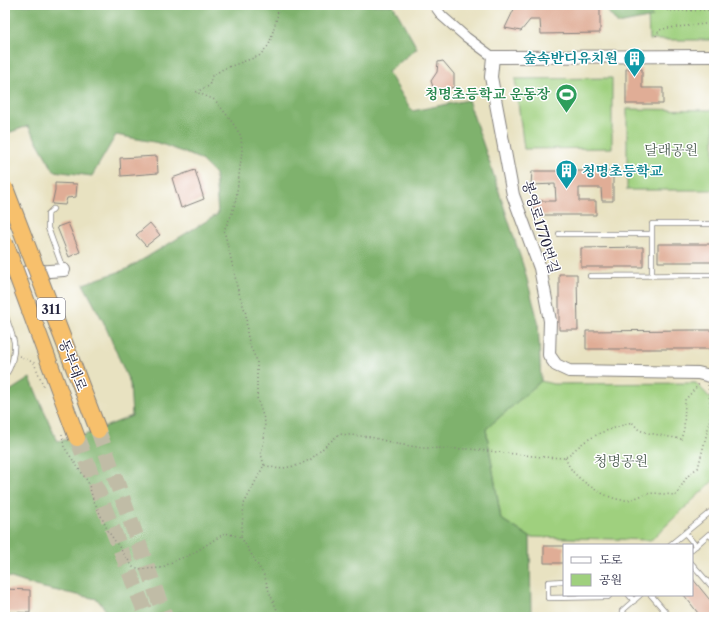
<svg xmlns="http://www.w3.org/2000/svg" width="719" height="622" viewBox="0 0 719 622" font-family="'Libre Caslon Text','Noto Serif KR',serif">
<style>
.green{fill:#9fd07e;stroke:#60795c}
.forest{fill:#7fb26d;stroke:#506a54}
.building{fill:#e0ad96}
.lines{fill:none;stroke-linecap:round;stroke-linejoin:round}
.trunk-tunnel{stroke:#c0bca6;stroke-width:16;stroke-dasharray:16 8;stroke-linecap:butt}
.service-casing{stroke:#85827e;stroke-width:6}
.minor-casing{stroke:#85827e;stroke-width:11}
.tertiary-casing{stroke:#85827e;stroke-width:14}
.path{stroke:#85827e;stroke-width:1.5;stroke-dasharray:1 3;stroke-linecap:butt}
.service{stroke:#fff;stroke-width:4.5}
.minor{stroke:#fff;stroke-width:9}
.tertiary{stroke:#fff;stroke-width:12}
.trunk-bridge-casing{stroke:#85827e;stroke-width:18;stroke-linecap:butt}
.trunk-bridge{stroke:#f7c06c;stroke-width:16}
.labels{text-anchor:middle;stroke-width:3;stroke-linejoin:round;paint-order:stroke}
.shield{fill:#fff;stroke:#646476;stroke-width:1}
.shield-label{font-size:13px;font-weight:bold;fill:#22223b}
.culture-label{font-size:14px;font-weight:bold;fill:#0d838f;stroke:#fff;text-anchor:end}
.leisure-label{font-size:14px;font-weight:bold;fill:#27864d;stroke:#fff;text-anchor:end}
.park-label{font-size:14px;fill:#4e5f52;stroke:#fff}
.street-label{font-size:14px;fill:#22223b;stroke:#fff}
</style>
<rect width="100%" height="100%" fill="#fff"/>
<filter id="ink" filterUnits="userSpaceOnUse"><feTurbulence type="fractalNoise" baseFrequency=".025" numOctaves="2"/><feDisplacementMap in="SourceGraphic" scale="8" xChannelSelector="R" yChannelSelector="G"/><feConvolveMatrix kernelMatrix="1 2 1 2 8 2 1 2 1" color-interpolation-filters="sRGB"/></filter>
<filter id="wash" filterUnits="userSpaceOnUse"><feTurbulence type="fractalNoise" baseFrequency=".012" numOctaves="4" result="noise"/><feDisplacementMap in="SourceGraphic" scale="16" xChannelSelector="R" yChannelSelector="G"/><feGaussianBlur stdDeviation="0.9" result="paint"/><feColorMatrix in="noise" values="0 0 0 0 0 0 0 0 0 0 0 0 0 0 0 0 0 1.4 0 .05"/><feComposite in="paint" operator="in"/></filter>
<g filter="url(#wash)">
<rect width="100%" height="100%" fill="#e8e2c1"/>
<!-- green -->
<path class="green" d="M634,5H714V40H649L648,15Z
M612,78V148L524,149L515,79Z
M627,109L714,110V190H627Z
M541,381L553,384L696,383L714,402V480L651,540L530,537L501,519L486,429Z"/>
<!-- forest -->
<path class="forest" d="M5,5H393L417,48L388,72L412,111L468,100L489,161L524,268L538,321L541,381L486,429L501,519L530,537L531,617H183L181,612L169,617H111L97,599L39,587L5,576V394L30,378L57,441L77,438L132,416L130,384L104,323L83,284L127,269L218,214L215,174L200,159L159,143L116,135L92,176L54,171L28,126L5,134Z
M603,5H641L647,9L653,17L618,24L604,7Z"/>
<g id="blocks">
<!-- building -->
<path class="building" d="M516,5H600V33L541,34L540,20H530L521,31L505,28Z
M443,61L454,74V87L435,93L431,81L437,72L438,62Z
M626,69H642V88H663V104H626Z
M157,156L158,173L121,176L120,158Z
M195,170L204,199L181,208L172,178Z
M532,171H613V201H602L601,188H579V201H596V215H533V201H556L555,184L531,185Z
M55,183L77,184L76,197L67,198L65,205L52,204L55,190Z
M68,223L80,252L69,257L57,227Z
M150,223L160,235L146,246L136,235Z
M658,244H714V262H658Z
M643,247V267H581V248Z
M559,274H577L578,330H559Z
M690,330H714V349H586V331Z
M544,546H564V563H544Z
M692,578L714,605V617H701L684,595H692Z
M5,589L30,590V613L5,612Z"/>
</g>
</g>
<g filter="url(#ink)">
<use href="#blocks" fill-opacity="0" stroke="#85827e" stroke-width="1"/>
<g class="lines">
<!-- trunk-tunnel -->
<path class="trunk-tunnel" d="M98,430L165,617
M77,438L147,617"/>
<defs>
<path id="service" d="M53,209L48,214V228L63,269
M559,234H652
M652,275V224H714
M590,276L714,275
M5,314C8,323 12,333 14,342C15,351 12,368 5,375
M685,533L696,546
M670,545L714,509
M692,549L709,534L714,540
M692,564L714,589
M564,581L548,582V598L608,597L610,595
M629,595L634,601
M651,595L670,617
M627,617L622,611L640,595"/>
<path id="minor" d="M434,5L442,16L466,37L493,57"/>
<path id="tertiary" d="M714,56L493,57L491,77L513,195L540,268L550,321L549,355L556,365L569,371L698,373L714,377
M5,274L64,270"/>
</defs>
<!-- service casing -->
<use href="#service" class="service-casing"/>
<!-- minor casing -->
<use href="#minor" class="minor-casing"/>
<!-- tertiary casing -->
<use href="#tertiary" class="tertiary-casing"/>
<!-- path -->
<path class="path" d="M652,5L669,11L714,10
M656,36L659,30L668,28L714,23
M19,356L24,358L34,363L44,387
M62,434L64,447L88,482L93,499L108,531L133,567L142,569L161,568L174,561L192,554L225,533L241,537L244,504L264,465L279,469L299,465L311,459L339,434L371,437L397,444L423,448L470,449L542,457L565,458L584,442L600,433L632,422L639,430L648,433L681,439L684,429L685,400L699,384
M565,458C567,461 568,465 571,469C580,482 607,499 623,500C631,501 639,496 646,494C657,492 667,495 677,495C683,483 686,475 698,468L709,425L711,410L708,385
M264,465L261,454L264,440L265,422L257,398V361L250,346L247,333L246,314L237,287L235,276L224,230L231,216L236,200L242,151L241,136L230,119L215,100L196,92L209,86L212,76L223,69L259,56L269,45L278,14L275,5
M241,537L265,577L268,589L280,617"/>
<!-- service -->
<use href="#service" class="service"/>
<!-- minor -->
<use href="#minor" class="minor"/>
<!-- tertiary -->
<use href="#tertiary" class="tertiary"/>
<defs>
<path id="trunk-bridge" d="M5,188L98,430
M5,243L77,438"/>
</defs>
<!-- trunk-bridge casing -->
<use href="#trunk-bridge" class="trunk-bridge-casing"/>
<!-- trunk-bridge -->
<use href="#trunk-bridge" class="trunk-bridge"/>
</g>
</g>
<!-- icons -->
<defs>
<symbol id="building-pin" viewBox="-11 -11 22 30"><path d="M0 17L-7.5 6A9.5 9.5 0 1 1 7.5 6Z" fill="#0f9aa8" stroke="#fff"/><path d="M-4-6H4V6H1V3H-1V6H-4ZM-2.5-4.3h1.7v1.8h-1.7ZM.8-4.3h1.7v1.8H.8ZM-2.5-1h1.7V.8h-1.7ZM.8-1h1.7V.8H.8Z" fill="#fff"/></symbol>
<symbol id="stadium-pin" viewBox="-11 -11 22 30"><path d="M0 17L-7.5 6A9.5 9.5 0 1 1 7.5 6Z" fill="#2e9e5b" stroke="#fff"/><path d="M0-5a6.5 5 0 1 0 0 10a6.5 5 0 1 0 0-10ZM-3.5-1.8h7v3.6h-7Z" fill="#fff"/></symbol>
</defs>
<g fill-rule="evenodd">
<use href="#building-pin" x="622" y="46" width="25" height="34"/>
<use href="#stadium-pin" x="554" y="82" width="25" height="34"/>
<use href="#building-pin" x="554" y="158" width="25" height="34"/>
</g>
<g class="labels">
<!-- shield labels -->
<rect class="shield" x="37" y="298" width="28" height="22" rx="3"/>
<g class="shield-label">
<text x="51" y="314">311</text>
</g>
<!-- culture labels -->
<g class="culture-label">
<text x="618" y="63">숲속반디유치원</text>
<text x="582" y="176" text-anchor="start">청명초등학교</text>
</g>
<!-- leisure labels -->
<g class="leisure-label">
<text x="550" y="99">청명초등학교 운동장</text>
</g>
<!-- park labels -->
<g class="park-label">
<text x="671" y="155">달래공원</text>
<text x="621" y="466">청명공원</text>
</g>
<!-- street labels -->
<g class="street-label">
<text transform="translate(541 227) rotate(73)" y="5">봉영로1770번길</text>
<text transform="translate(73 365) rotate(69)" y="5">동부대로</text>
</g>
</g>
<!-- margin -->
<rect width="719" height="622" fill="none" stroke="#fff" stroke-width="20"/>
<!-- legend -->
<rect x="563" y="544" width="130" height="52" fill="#ffffff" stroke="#a7a7b1"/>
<rect x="571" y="557" width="20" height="6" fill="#ffffff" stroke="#a7a7b1"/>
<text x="599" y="564" font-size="12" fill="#22223b">도로</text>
<rect x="571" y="574" width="20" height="12" fill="#9fd07e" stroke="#a7a7b1"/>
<text x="599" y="584" font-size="12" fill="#22223b">공원</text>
</svg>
